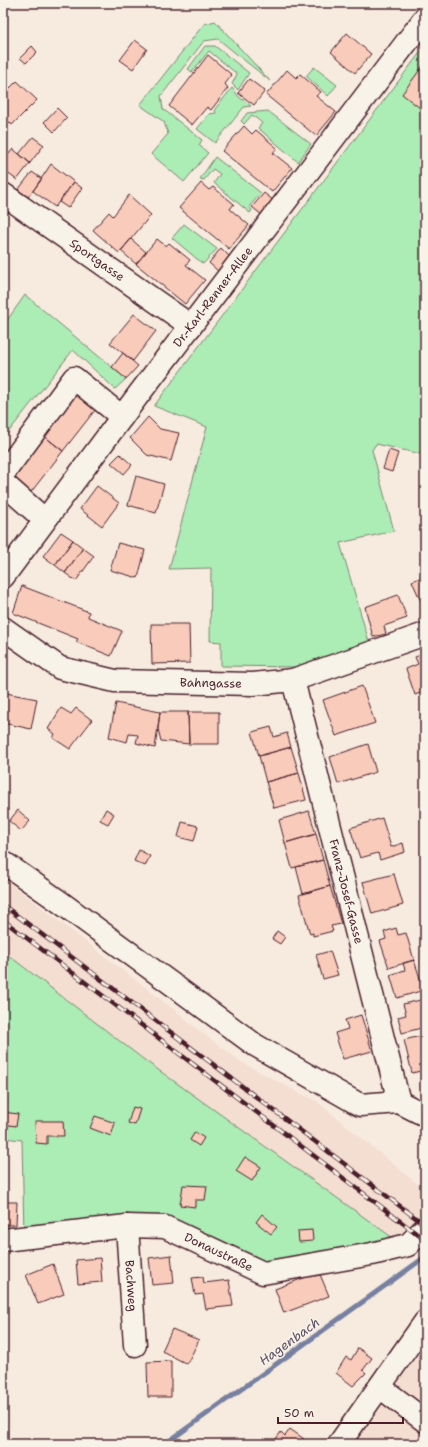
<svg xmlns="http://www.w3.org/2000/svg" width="428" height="1447" viewBox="0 0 428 1447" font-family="'Shantell Sans',sans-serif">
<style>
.built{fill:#f4ddd1}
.green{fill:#acecb5;stroke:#7b8670}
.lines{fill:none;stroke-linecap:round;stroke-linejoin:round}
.stream{stroke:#7680a0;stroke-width:5}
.building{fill:#f8cbbb;stroke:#4a1f2b}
.minor-casing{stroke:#4a1f2b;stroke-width:25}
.minor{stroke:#f7f3e8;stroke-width:22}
.rail-casing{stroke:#4a1f2b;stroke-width:4.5}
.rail{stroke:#f7f3e8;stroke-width:3;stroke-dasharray:9;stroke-linecap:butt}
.labels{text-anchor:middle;stroke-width:3;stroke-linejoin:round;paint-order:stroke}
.street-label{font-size:12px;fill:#4a1f2b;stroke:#f7f3e8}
.water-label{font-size:13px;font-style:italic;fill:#605066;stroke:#f7f3e8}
</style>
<rect width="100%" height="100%" fill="#f7ebdf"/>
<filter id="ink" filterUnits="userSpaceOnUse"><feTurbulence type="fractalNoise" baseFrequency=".025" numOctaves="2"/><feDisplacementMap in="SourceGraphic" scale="8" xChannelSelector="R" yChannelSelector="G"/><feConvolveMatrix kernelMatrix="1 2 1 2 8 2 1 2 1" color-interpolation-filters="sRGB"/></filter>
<g filter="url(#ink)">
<!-- built -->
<path class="built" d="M3,878L181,1015L189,1023L241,1062L299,1093L315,1100L425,1190V1250L407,1238L400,1243L143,1059L3,951Z
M425,1342V1444H353Z"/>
<!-- green -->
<path class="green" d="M215,21L270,81L218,39L204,41L161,96L163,109L202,140L199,145L208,153L184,182L151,154L168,134L164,122L140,105L204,24Z
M205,46H215L249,73L238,90L232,84L237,74L209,51L192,72L188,69Z
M425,46V455L376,444L372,450L394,531L340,543L369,642L303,667L221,666V642L210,641L211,568L169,569L207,427L154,406Z
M314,67L337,85L328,96L306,76Z
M232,88L239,97L251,106L244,107L215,143L197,129L209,114L216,113L215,109Z
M268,111L311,144L298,162L258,128L262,123L252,115L244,124L241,121L247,113Z
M215,157L261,193L249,207L252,210L250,213L214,183L220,174L213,169L204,180L200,179Z
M184,224L217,249L203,264L172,238Z
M25,295L126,379L115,389L73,350L3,439V326Z
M3,951L143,1059L400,1243L263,1273L165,1227L24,1237L22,1140L3,1138Z"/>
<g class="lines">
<!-- stream -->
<path class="stream" d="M165,1444L425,1257"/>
</g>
<!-- building -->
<path class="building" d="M347,33L371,54L355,73L331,52Z
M135,40L147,49L133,69L120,60Z
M32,46L37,52L26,63L20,58Z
M208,55L232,75L225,84L228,88L211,110L207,107L192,125L169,106Z
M425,63V112L402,94Z
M287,70L296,78L300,74L321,92L316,96L336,112L316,136L266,95Z
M249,79L265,91L254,105L238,93Z
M17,81L37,100L12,125L3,116V95Z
M57,108L67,118L54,132L44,122Z
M244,126L252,134L256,130L277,148L273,153L292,168L272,192L222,151Z
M33,137L44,145L30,163L19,154Z
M13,149L30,163L17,180L3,170V161Z
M51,164L74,182L55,207L33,191Z
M32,172L42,179L28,197L18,190Z
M74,182L82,188L68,208L59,202Z
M201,183L209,190L213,187L234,204L230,209L249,225L229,249L179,208Z
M264,193L274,201L262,215L252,207Z
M129,195L151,215L119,253L93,230L109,212L113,216Z
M131,239L146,252L136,264L121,251Z
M157,239L166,246L169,243L190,260L186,265L205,280L185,304L136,264Z
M221,248L230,257L218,271L209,263Z
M134,314L156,331L133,361L110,343Z
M123,353L138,366L126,379L112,367Z
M74,386L99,405L63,451L39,432Z
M148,417L160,429L179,433L171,461L147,455L130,438Z
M39,432L63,451L28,496L4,477Z
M389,450L398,453L392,472L383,469Z
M120,454L132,465L124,474L111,463Z
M136,476L164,484L156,513L128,505Z
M97,486L119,503L102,526L80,509Z
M61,532L73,540L55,565L43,556Z
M73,540L83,548L65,573L55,565Z
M118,543L145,550L138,578L110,570Z
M83,548L94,556L76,581L65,573Z
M425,576V605L423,606L412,581Z
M22,586L89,612L88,617L122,631L111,656L76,642L78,639L13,613Z
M398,595L407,618L384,626L386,634L373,637L365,607Z
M151,624H189L190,663L152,664Z
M425,653V691L415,695L406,669L418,664L415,657Z
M362,686L375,723L336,736L323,700Z
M6,693L37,699L31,729L3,723V706Z
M116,703L160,712L155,748L136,743L138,735L129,734L127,742L109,737Z
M61,708L71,714L76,708L92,720L70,749L53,738L55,734L48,729Z
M160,712H188L189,744L161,741L158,729Z
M188,712H219V744H189Z
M271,727L274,737L287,733L291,747L259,756L252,732Z
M368,744L376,772L338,784L330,757Z
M291,747L299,773L266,782L259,756Z
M299,773L306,800L274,808L266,782Z
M106,809L114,814L108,824L100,820Z
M18,810L30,821L21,831L9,821Z
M309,811L316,834L285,843L279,820Z
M382,818L391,847L403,843L405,852L380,860L378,853L360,858L350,828Z
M182,822L198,826L194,841L178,837Z
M316,834L323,860L292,868L285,843Z
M139,850L150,856L145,866L134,861Z
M323,860L330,886L303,894L296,867Z
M394,874L403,905L372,914L363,882Z
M330,886L341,924L331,926L333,931L313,936V933L310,934L299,895Z
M396,928L398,935L406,933L414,960L389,968L380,941L386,939L384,932Z
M277,931L285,937L280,944L272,939Z
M330,951L338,975L323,979L316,955Z
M414,960L424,990L397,998L390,975L405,970L403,963Z
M425,999V1027L402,1033L398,1017L406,1015L403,1004Z
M361,1015L372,1051L343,1059L335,1033L348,1029L345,1020Z
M425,1035V1070L412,1073L404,1040Z
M133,1107L140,1109L135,1125L128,1123Z
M3,1112L18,1114L16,1126L3,1124Z
M95,1116L115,1123L111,1136L90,1128Z
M35,1121H63L64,1136H47V1144L36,1143Z
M195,1132L204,1138L199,1146L190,1140Z
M245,1157L261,1167L252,1181L236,1171Z
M183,1185L207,1186L205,1200H195V1207L180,1205Z
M3,1202H17L16,1225H3Z
M262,1214L277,1227L271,1234L256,1222Z
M312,1230L313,1241L299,1242L298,1231Z
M171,1255L174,1283L152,1285L149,1258Z
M100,1258L102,1282L78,1284L76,1260Z
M53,1264L64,1294L38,1304L26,1275Z
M319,1272L329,1296L284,1313L275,1289Z
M203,1277L204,1283L229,1280L233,1306L206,1309L203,1294L195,1295L192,1278Z
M172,1329L199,1340L187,1364L162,1351Z
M358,1348L372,1358L363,1370L366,1373L353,1386L336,1373L346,1357L351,1360Z
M171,1361V1397H148L147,1362Z
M290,1429L304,1439L301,1443V1444H272L281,1432L285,1436Z"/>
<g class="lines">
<defs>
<g id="minor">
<path id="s1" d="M3,194L191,326"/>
<path d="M3,474L74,378L122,417"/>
<path d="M3,483L45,520"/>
<path id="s2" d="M3,577L139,394L425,18"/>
<path id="s3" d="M3,628L60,668L115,681L253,684L293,680L425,634"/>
<path id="s4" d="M293,680L399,1102"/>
<path d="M3,862L60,902L255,1045L360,1105L399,1102"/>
<path d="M399,1102L425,1115"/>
<path id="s5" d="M127,1226L135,1345"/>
<path id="s6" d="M3,1240L127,1226L165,1227L263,1273L372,1254L408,1245L425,1228"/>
<path d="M380,1387L425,1421"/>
<path d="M339,1444L425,1322"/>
</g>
</defs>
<!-- minor casing -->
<use href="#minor" class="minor-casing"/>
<!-- minor -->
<use href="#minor" class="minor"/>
<defs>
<path id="rail" d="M3,905L425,1225
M3,920L425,1240"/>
</defs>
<!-- rail casing -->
<use href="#rail" class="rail-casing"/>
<!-- rail -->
<use href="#rail" class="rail"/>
</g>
</g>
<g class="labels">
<!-- street labels -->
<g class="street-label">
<text dy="4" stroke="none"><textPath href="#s1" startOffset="115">Sportgasse</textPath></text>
<text dy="4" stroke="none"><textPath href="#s2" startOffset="350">Dr.-Karl-Renner-Allee</textPath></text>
<text dy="4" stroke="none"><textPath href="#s3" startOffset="222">Bahngasse</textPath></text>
<text dy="4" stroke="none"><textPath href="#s4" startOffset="218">Franz-Josef-Gasse</textPath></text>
<text dy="4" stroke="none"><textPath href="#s6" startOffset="222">Donaustraße</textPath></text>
<text dy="4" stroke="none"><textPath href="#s5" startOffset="60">Bachweg</textPath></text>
</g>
<!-- water labels -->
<g class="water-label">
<text transform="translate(289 1341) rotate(-36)" y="5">Hagenbach</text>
</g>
</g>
<!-- margin -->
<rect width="428" height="1447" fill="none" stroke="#f7f3e8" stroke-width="16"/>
<rect x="8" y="8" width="412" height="1431" fill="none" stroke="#4a1f2b" stroke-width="1.5" filter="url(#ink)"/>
<!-- scale -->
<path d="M278 1417v6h125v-6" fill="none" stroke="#4a1f2b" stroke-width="2"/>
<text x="284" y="1417" font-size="12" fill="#4a1f2b" stroke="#f7f3e8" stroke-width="3" paint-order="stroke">50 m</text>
</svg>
